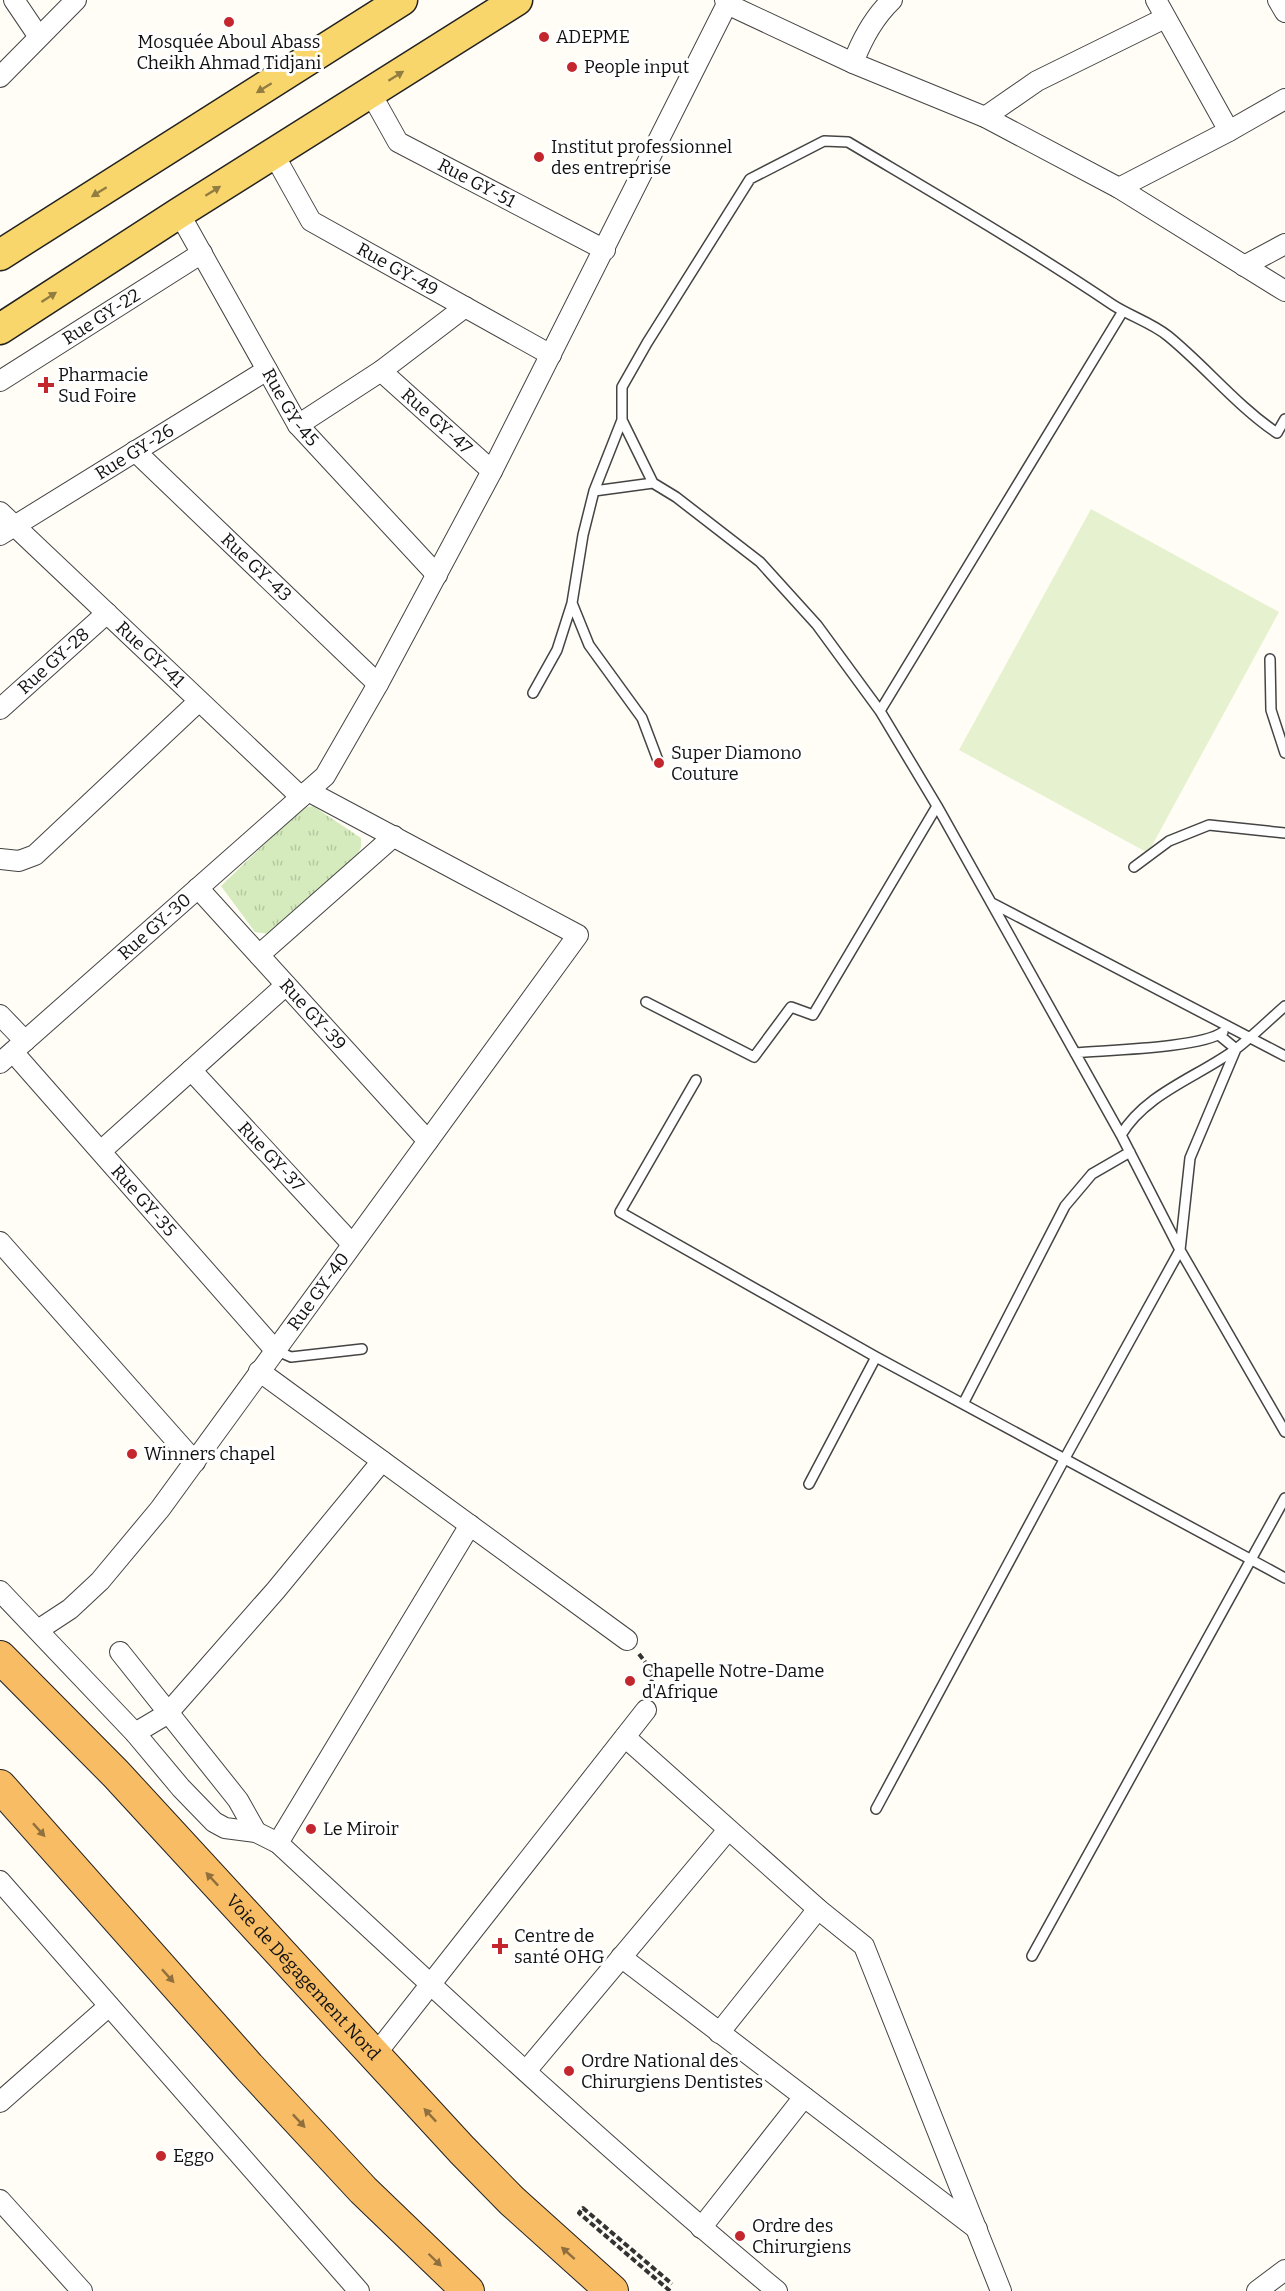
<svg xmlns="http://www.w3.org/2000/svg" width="1285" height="2291" viewBox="0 0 1285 2291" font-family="Bitter,serif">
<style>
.grass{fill:url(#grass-tufts)}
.pitch{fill:#e6f2cf}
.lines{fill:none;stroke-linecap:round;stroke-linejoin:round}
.service-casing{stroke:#444;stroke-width:12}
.minor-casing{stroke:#444;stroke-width:22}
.primary-casing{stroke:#222;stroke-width:33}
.trunk-casing{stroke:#222;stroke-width:34}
.path{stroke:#333;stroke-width:4;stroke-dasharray:6 3;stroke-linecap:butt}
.service{stroke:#fff;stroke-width:9}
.minor{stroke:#fff;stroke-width:20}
.primary{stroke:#f9d66b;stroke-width:30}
.trunk{stroke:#f7bc64;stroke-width:32}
.oneway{fill:#917d42}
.oneway2{fill:#906f3f}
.poi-dot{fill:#c4262e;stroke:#fff;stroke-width:2}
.labels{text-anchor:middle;stroke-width:6;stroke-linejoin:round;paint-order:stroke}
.poi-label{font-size:18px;fill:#111;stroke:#fff;text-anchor:start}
.street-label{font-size:18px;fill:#111;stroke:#fff}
</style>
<defs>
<pattern id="grass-tufts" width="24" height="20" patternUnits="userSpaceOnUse" patternTransform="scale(1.5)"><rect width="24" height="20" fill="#d5ebbd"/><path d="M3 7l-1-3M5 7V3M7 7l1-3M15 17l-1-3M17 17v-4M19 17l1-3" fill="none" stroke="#b6c8a1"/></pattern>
</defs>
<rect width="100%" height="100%" fill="#fffdf5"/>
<!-- grass -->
<path class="grass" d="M313,806L361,838V847L358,854L269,934L255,932L221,886L302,808Z"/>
<!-- pitch -->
<path class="pitch" d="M1091,509L1279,612L1148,853L959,750Z"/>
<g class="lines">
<defs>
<path id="service" d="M622,420L653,483L676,497L760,562L817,625L880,711L937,806L1121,1135L1180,1250L1285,1432
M594,491L653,483
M1270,659L1271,710L1285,753
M533,693L557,650L572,603
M880,711L1123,311
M659,763L642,718L589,645L572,603L583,535L594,491L622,420V387L647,343L750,179L824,141L848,142C937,195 1027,247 1113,305C1130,316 1152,323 1168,336C1206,367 1237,406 1277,433L1285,419
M1134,867L1169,841L1209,825L1285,833
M992,903L1285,1056
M646,1002L754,1057L791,1007L813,1015L937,806
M1075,1053C1107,1050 1201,1048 1223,1032
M696,1080L620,1212L876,1357L1285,1578
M1121,1135C1146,1093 1198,1077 1236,1049C1253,1036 1269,1020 1285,1006
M275,1350L291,1357L362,1349
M963,1404L1065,1206L1092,1174L1130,1152
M809,1484L876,1357
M876,1809L1065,1458L1180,1250L1190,1158L1236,1049L1219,1035
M1032,1956L1285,1498"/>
<g id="minor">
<path d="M14,0L39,37"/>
<path d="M725,0L727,4L853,63L985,117L1119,188L1285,291"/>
<path d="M1156,0L1229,131"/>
<path d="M1278,0L1285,12"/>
<path d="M853,63C862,39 873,18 892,0"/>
<path d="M0,77L76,0"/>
<path id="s1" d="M370,92L398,142L605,250"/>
<path d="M985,117L1037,81L1165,18"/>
<path id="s2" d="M273,153L311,221L551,355"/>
<path d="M1119,188L1229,131L1285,99"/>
<path id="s3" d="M179,213L298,425L437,575"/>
<path d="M1244,266L1285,244"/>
<path id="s4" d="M381,371L492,471"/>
<path id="s5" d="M0,381L202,253"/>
<path d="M298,425L381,371L465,307"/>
<path id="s6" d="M135,451L378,684"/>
<path id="s7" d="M0,512L301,797"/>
<path id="s8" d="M0,535L267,370"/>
<path id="s9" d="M0,709L107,613"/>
<path d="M0,859L19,861L35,855L199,701"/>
<path id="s10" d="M198,888L428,1141"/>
<path d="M259,955L394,836"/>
<path d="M0,1015L25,1041"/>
<path id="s11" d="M13,1052L275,1350"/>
<path id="s12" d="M0,1063L325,776L378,684L492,471L727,4"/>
<path id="s13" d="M191,1070L352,1244"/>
<path d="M101,1151L286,985"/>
<path d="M0,1242L195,1462"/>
<path d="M259,1371L627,1640"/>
<path d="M0,1591L135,1733L181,1788L214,1822L225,1828L256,1832L278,1843C442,1995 605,2148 777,2291"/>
<path id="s14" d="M38,1630L70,1609L100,1581L160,1509L578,935L308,791"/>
<path d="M120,1652L238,1800L256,1832"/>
<path d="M135,1733L167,1714L276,1590L382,1461"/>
<path d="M625,1737L818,1909L864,1946L1001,2291"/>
<path d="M278,1843L470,1525"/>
<path d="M0,1881L359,2291"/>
<path d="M621,1957L977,2229"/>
<path d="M719,2033L818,1909"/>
<path d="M375,2055L646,1710"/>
<path d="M526,2071L728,1830"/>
<path d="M0,2102L109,2006"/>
<path d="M0,2200L82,2291"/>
<path d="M701,2228L804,2097"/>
<path d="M1257,2291L1285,2270"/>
</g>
<path id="primary" d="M0,255L402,0
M0,329L179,213L517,0"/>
<g id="trunk">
<path id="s15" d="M0,1657L116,1774L462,2150L512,2201L612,2291"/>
<path d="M0,1786L249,2067L363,2190L468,2291"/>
</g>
</defs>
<!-- service casing -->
<use href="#service" class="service-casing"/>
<!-- minor casing -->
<use href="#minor" class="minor-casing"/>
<!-- primary casing -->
<use href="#primary" class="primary-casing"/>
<!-- trunk casing -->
<use href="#trunk" class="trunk-casing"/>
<!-- path -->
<path class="path" d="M639,1654L653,1672L650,1692
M670,2291L579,2213L583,2208L672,2284"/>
<!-- service -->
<use href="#service" class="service"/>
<!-- minor -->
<use href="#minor" class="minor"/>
<!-- primary -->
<use href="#primary" class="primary"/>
<!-- trunk -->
<use href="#trunk" class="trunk"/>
</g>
<!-- one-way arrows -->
<defs><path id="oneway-solid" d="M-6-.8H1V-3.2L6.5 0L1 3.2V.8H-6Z" transform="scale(1.5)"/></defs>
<g class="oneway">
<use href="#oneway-solid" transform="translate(396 76) rotate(-32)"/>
<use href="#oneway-solid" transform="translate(264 88) rotate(148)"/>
<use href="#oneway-solid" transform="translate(213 191) rotate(-32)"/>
<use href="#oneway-solid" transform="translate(99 192) rotate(148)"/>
<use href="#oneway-solid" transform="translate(49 297) rotate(-33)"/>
</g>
<g class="oneway2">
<use href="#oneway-solid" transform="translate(39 1830) rotate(48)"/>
<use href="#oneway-solid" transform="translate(212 1879) rotate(-133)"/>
<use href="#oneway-solid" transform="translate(168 1976) rotate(48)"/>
<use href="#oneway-solid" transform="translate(430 2115) rotate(-133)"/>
<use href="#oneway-solid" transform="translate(299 2121) rotate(47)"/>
<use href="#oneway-solid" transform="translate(568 2253) rotate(-138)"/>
<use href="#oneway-solid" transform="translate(435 2260) rotate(44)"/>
</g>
<!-- markers -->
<g class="poi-dot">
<circle cx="229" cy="22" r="6"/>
<circle cx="544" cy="37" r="6"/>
<circle cx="572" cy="67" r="6"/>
<circle cx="539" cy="157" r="6"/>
<path d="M43 376h6v6h6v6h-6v6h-6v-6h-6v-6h6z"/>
<circle cx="659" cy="763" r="6"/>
<circle cx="132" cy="1454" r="6"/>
<circle cx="630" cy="1681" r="6"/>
<circle cx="311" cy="1829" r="6"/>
<path d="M497 1937h6v6h6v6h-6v6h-6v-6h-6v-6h6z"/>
<circle cx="569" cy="2071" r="6"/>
<circle cx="161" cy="2156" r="6"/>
<circle cx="740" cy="2236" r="6"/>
</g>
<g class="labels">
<!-- poi labels -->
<g class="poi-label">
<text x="556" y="43">ADEPME</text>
<text x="229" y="48" text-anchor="middle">Mosquée Aboul Abass<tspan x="229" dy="21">Cheikh Ahmad Tidjani</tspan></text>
<text x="584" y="73">People input</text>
<text x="551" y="153">Institut professionnel<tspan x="551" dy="21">des entreprise</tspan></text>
<text x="58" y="381">Pharmacie<tspan x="58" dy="21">Sud Foire</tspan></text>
<text x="671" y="759">Super Diamono<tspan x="671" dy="21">Couture</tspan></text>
<text x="144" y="1460">Winners chapel</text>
<text x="642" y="1677">Chapelle Notre-Dame<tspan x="642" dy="21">d'Afrique</tspan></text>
<text x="323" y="1835">Le Miroir</text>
<text x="514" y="1942">Centre de<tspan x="514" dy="21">santé OHG</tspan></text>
<text x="581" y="2067">Ordre National des<tspan x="581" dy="21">Chirurgiens Dentistes</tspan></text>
<text x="173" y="2162">Eggo</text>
<text x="752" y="2232">Ordre des<tspan x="752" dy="21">Chirurgiens</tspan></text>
</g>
<!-- street labels -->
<g class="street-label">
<text dy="6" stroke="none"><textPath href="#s1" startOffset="146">Rue GY-51</textPath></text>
<text dy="6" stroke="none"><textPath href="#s2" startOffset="177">Rue GY-49</textPath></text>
<text dy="6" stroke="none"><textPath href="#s5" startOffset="120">Rue GY-22</textPath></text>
<text dy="6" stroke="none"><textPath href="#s3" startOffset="224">Rue GY-45</textPath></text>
<text dy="6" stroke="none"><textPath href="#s4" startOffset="75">Rue GY-47</textPath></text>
<text dy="6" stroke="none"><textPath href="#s8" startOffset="158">Rue GY-26</textPath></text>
<text dy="6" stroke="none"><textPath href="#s6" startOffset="168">Rue GY-43</textPath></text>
<text dy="6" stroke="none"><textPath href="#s7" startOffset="207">Rue GY-41</textPath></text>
<text dy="6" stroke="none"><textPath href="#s9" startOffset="72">Rue GY-28</textPath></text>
<text dy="6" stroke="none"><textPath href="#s12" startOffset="206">Rue GY-30</textPath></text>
<text dy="6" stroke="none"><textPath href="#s10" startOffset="171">Rue GY-39</textPath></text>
<text dy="6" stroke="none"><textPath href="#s13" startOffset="118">Rue GY-37</textPath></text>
<text dy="6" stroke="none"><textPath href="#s11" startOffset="198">Rue GY-35</textPath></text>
<text dy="6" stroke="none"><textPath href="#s14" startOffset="442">Rue GY-40</textPath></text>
<text dy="6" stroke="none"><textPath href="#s15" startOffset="441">Voie de Dégagement Nord</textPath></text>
</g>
</g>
</svg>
